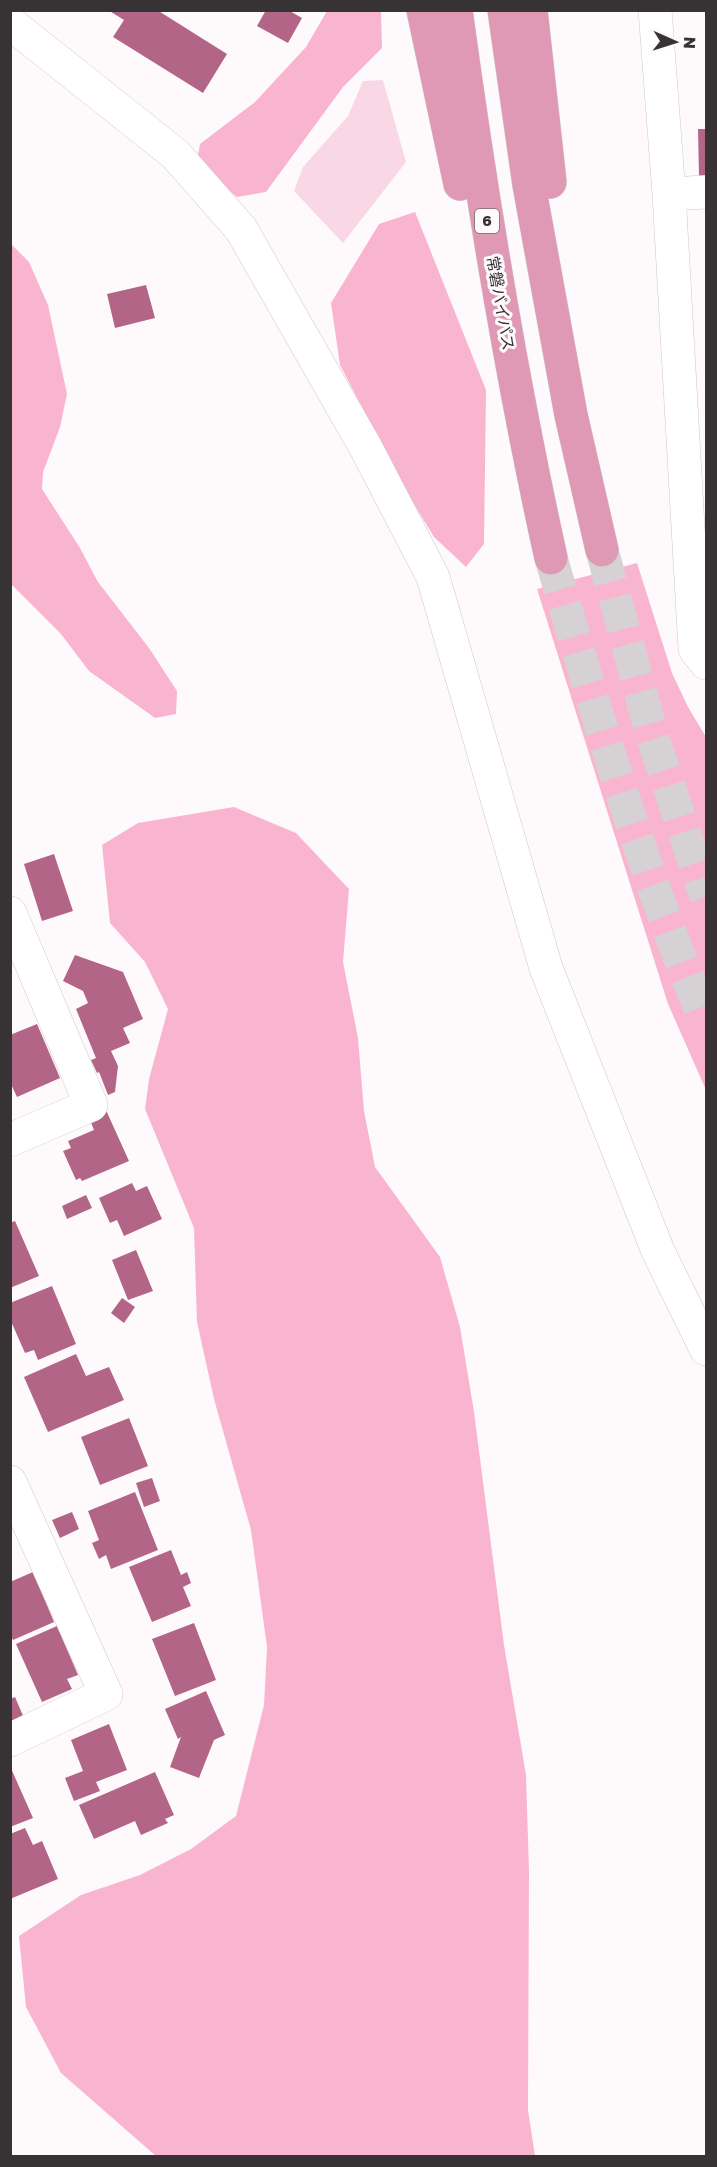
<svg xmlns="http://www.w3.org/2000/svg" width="717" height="2167" viewBox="0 0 717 2167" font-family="'Golos Text','Noto Sans JP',sans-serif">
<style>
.green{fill:#f9b5d0}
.water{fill:#fad7e4}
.building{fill:#b26586}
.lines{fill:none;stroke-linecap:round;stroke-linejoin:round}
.highway-tunnel{stroke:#d6d2d4;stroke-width:33;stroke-dasharray:33 16;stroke-linecap:butt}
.minor-casing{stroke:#cfc6ca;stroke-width:34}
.highway-casing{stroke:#d7d6d6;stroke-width:34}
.minor{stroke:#fff;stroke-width:33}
.highway{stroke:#df99b5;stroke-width:33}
.labels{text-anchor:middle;stroke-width:6;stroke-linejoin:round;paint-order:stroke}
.shield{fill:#fefafc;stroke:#736f70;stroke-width:1.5}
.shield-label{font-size:15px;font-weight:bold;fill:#373334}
.street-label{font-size:16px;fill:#373334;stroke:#fefafc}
</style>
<rect width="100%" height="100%" fill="#fefafc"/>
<!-- green -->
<path class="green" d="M327,11H381L382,48L343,87L266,192L237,197L196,165L200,144L255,102L306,47Z
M415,212L486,390L484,544L466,567L434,537L404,488L340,365L331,303L379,224Z
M10,243L29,262L48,305L67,394L60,427L43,472L42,489L80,548L98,582L149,648L177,691L176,714L155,718L89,671L61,634L11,584Z
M637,563L672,673L688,707L706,737V1090L668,1004L537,589Z
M234,807L296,833L349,889L343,962L358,1038L364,1111L375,1167L440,1257L460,1327L474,1412L504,1645L526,1775L529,1871L528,2110L535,2156H156L61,2073L26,2007L19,1936L81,1895L140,1875L191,1849L236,1816L264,1705L267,1647L251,1530L214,1399L197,1322L194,1228L145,1109L149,1079L168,1009L145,962L110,923L102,845L138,823Z"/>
<!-- water -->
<path class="water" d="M383,80L406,162L343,243L294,191L303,167L348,116L363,81Z"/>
<!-- building -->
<path class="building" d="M108,10H157L227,54L203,93L113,37L124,20Z
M266,10H288L302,18L288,43L257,26Z
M698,129H706V176H699Z
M146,285L155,318L115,328L107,294Z
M54,854L73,911L42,921L24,864Z
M75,955L123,972L143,1019L123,1028L130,1043L111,1051L118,1066L115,1092L108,1095L99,1072L97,1073L91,1060L96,1058L76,1009L88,1003L83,991L63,981Z
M37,1024L60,1078L17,1097L10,1082V1035Z
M105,1108L129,1161L82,1181L80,1178L76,1180L63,1151L71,1148L68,1141L94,1130L88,1115Z
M132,1183L136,1191L147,1186L162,1219L124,1236L117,1220L110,1223L99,1198Z
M86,1195L92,1208L67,1219L62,1206Z
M15,1221L39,1276L10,1288V1223Z
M136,1250L153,1291L128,1300L112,1260Z
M52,1286L76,1344L38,1360L34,1350L25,1353L10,1319V1303Z
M122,1298L135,1307L124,1323L111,1313Z
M76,1354L86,1376L109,1367L124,1400L48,1432L24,1377Z
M129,1418L148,1466L100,1485L81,1437Z
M152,1478L160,1501L144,1507L136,1483Z
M135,1492L158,1550L111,1569L106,1555L99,1559L92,1543L99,1540L88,1511Z
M72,1512L79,1529L60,1538L52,1520Z
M171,1550L181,1575L187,1572L191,1583L183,1587L191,1606L152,1622L129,1567Z
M33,1572L54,1622L13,1640L10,1634V1582Z
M194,1623L216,1680L175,1696L152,1639Z
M57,1626L78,1675L67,1679L72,1689L42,1702L16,1644Z
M206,1691L225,1735L214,1740L199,1778L170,1767L181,1737L178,1739L165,1709Z
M15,1697L24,1718L10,1724V1699Z
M109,1724L127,1770L96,1782L100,1791L74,1801L65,1778L83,1771L71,1740Z
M10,1766L33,1818L10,1827Z
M155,1772L174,1815L165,1819L168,1823L141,1835L135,1821L94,1839L79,1805Z
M25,1828L33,1845L42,1841L58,1879L10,1899V1834Z"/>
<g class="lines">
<!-- highway-tunnel -->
<path class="highway-tunnel" d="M602,550L652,735L706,897
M551,558C597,715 642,872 706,1022"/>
<defs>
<path id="minor" d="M655,10L669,194L695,649L706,663
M10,23L175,154L241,229L366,448L433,577L546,968L658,1251L706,1349
M669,194L706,192
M10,913L91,1105L10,1140
M10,1482L106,1694L10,1740"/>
<path id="highway" d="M423,10L460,184
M456,10C481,194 511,377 551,558
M504,10L529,185L571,415L602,550
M531,10L550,182"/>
</defs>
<!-- minor casing -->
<use href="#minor" class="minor-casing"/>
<!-- highway casing -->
<use href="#highway" class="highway-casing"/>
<!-- minor -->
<use href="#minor" class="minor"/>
<!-- highway -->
<use href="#highway" class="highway"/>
</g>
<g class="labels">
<!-- shield labels -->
<rect class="shield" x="475" y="209" width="24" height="24" rx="4.5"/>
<g class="shield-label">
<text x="487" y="226">6</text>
</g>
<!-- street labels -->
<g class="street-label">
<text transform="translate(501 303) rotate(80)" y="6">常磐バイパス</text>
</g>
</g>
<!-- border -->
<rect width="717" height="2167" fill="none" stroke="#373334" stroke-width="24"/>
<!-- north arrow -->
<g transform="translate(675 42) rotate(93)" stroke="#fefafc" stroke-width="4.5" paint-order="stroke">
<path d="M0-4.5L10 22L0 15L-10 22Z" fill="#373334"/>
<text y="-9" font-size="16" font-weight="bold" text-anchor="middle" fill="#373334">N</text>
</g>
</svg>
